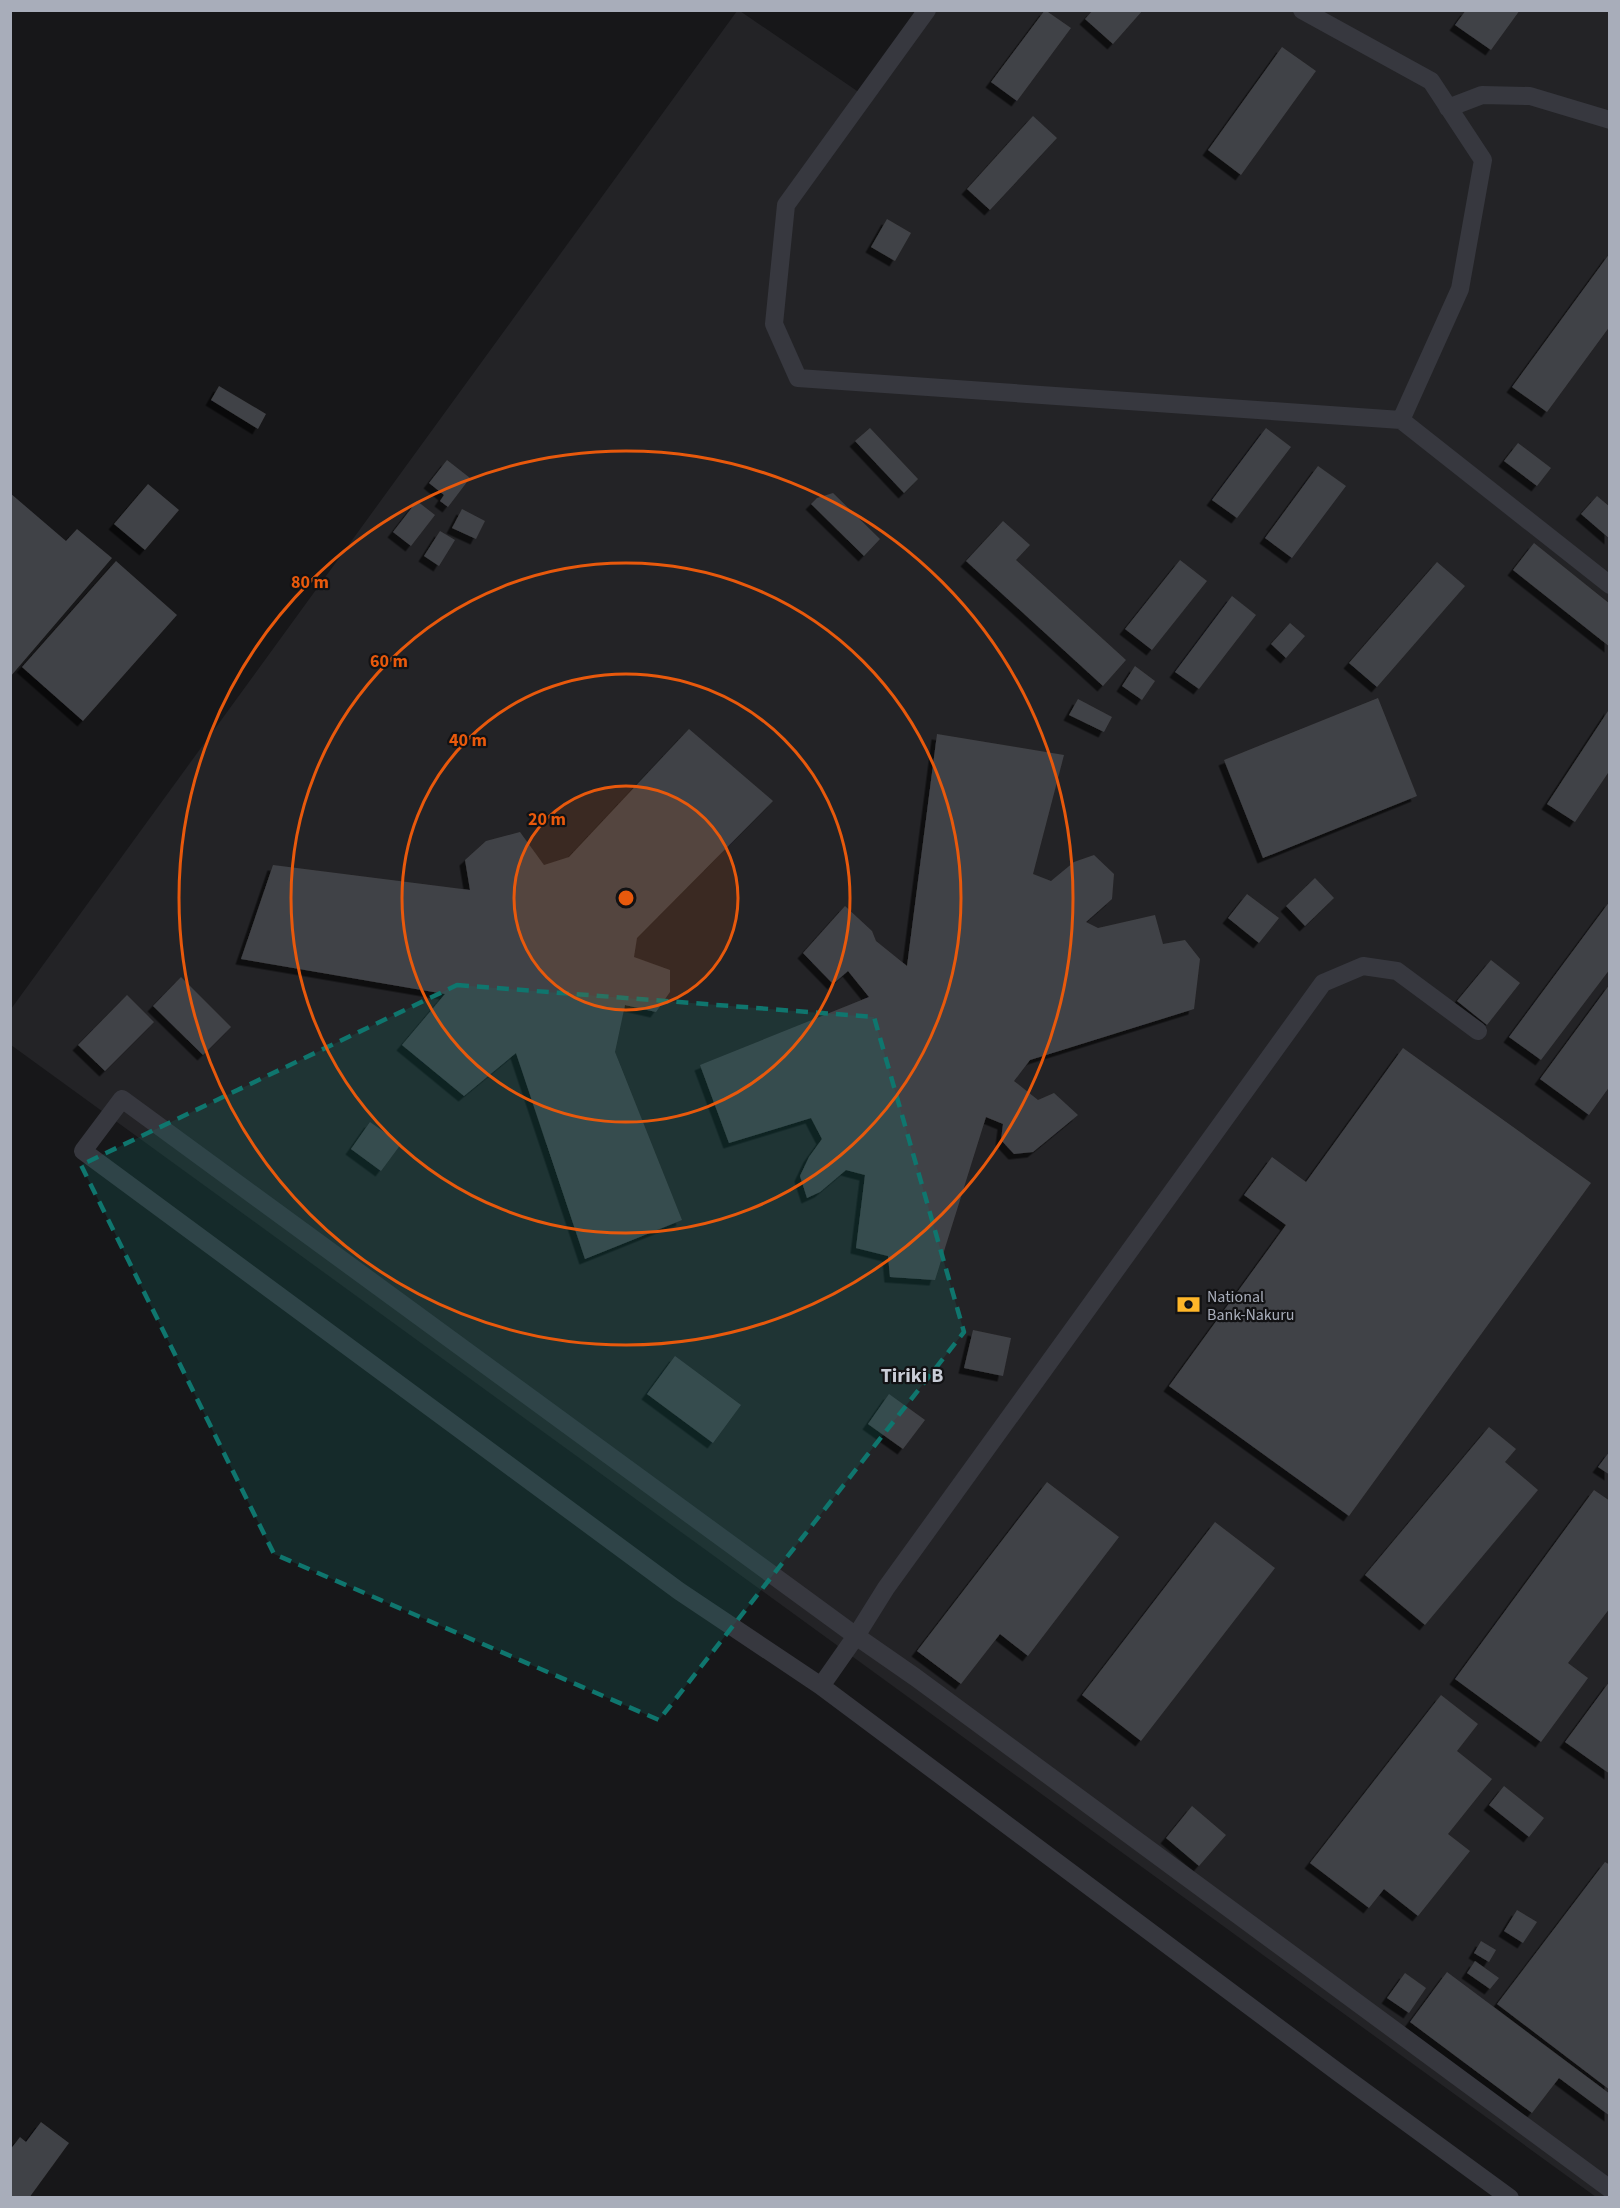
<svg xmlns="http://www.w3.org/2000/svg" width="1620" height="2208" viewBox="0 0 1620 2208" font-family="'Source Sans 3',sans-serif">
<style>
.built{fill:#232326}
.building{fill:#414246;filter:url(#shadow)}
.lines{fill:none;stroke-linecap:round;stroke-linejoin:round}
.service{stroke:#37383f;stroke-width:18}
.marked{fill:#0f766e;fill-opacity:0.2;stroke:#0f766e;stroke-width:4.5;stroke-dasharray:12 8;stroke-linejoin:round}
.ring{fill:none;stroke:#e8590c;stroke-width:3}
.labels{text-anchor:middle;stroke-width:4.5;stroke-linejoin:round;paint-order:stroke}
.poi-label{font-size:16px;fill:#a8adba;stroke:#121214;text-anchor:start}
.quarter-label{font-size:20px;font-weight:bold;fill:#c9ccd6;stroke:#121214}
.centre{fill:#e8590c;stroke:#121214;stroke-width:3}
.ring-label{font-size:18px;text-anchor:middle;font-weight:bold;fill:#e8590c;stroke:#121214;stroke-width:4.5;stroke-linejoin:round;paint-order:stroke}
</style>
<defs>
<filter id="shadow"><feDropShadow dx="-5.5" dy="5.5" stdDeviation="0" flood-color="#0009"/></filter>
</defs>
<rect width="100%" height="100%" fill="#171719"/>
<!-- built -->
<path class="built" d="M737,11H740L863,95L933,11H1609V2197H1596L11,1045V1009Z"/>
<!-- building -->
<path class="building" d="M1045,10L1071,28L1017,101L991,82Z
M1093,10H1143L1113,44L1085,19Z
M1466,10H1520L1491,50L1455,25Z
M1282,47L1316,71L1241,175L1208,150Z
M1033,116L1057,138L990,210L967,189Z
M887,219L911,233L895,261L871,247Z
M1610,253V326L1547,412L1512,387Z
M219,386L266,414L258,429L211,400Z
M870,428L918,479L904,493L855,441Z
M1266,428L1291,447L1237,518L1212,500Z
M1518,443L1551,468L1537,486L1504,461Z
M447,460L470,478L448,507L440,501L444,495L429,483Z
M1318,466L1346,486L1292,558L1265,538Z
M148,484L179,510L145,550L114,524Z
M10,493L66,541L77,529L112,558L10,677Z
M833,493L880,539L864,556L811,504L817,498Z
M1597,496L1610,507V539L1581,514Z
M417,501L435,515L411,546L393,532Z
M462,509L485,521L476,539L452,528Z
M1003,521L1030,545L1016,560L1126,660L1103,686L966,561Z
M440,531L455,540L439,566L424,556Z
M1534,543L1610,604V647L1513,570Z
M1180,560L1207,581L1152,650L1125,629Z
M116,561L177,615L83,721L22,667Z
M1437,562L1465,586L1377,687L1349,663Z
M1232,596L1256,615L1199,689L1175,672Z
M1290,623L1305,636L1286,658L1271,644Z
M1135,666L1155,681L1142,700L1122,686Z
M1378,698L1417,796L1263,858L1224,760Z
M1078,699L1112,717L1104,732L1069,715Z
M1610,708V770L1575,822L1547,804Z
M689,729L773,801L637,938L634,957L670,970V992L656,1012L625,1005L615,1052L682,1220L585,1259L516,1053L464,1096L402,1045L445,994L241,959L273,865L470,890L465,860L486,841L520,832L544,865L569,857Z
M937,734L1064,755L1033,874L1051,881L1074,862L1094,855L1114,874L1112,899L1086,922L1098,928L1155,915L1163,944L1185,940L1200,959L1194,1009L1030,1060L1014,1081L1038,1100L1054,1093L1078,1115L1033,1152L1014,1154L1001,1140L1003,1124L986,1117L935,1280L890,1277L888,1256L856,1248L865,1175L846,1170L820,1192L807,1198L800,1176L809,1157L822,1139L811,1118L729,1143L700,1065L869,997L848,971L833,984L803,953L845,906L872,931L876,941L907,966Z
M1315,878L1334,898L1305,926L1286,906Z
M1247,894L1279,918L1259,943L1228,918Z
M1610,901V969L1541,1060L1509,1037Z
M1491,960L1520,983L1487,1025L1457,1001Z
M181,977L231,1027L203,1055L153,1006Z
M1610,984V1086L1589,1115L1540,1079Z
M127,995L154,1022L105,1071L78,1045Z
M1403,1048L1591,1183L1349,1516L1169,1386L1286,1225L1244,1195L1272,1157L1306,1182Z
M370,1122L401,1144L381,1171L351,1149Z
M973,1330L1011,1338L1003,1376L964,1368Z
M675,1356L741,1405L713,1443L647,1394Z
M889,1394L925,1420L903,1449L868,1424Z
M1489,1427L1516,1449L1505,1462L1538,1490L1425,1625L1365,1575Z
M1610,1451V1475L1598,1467Z
M1047,1482L1119,1537L1028,1656L1000,1634L961,1684L917,1651Z
M1594,1490L1610,1501V1608L1568,1663L1588,1678L1541,1742L1455,1679Z
M1215,1522L1275,1568L1141,1741L1082,1695Z
M1610,1681V1774L1565,1742Z
M1441,1695L1478,1724L1457,1751L1492,1779L1448,1834L1470,1851L1418,1916L1384,1889L1369,1908L1310,1863Z
M1504,1786L1544,1818L1529,1837L1489,1805Z
M1192,1806L1226,1835L1199,1866L1166,1838Z
M1605,1862L1610,1865V2090L1497,2004Z
M1517,1910L1537,1922L1523,1943L1504,1931Z
M1481,1941L1496,1950L1489,1962L1474,1953Z
M1475,1961L1499,1978L1490,1989L1467,1973Z
M1447,1972L1610,2094V2116L1559,2078L1532,2113L1410,2022Z
M1405,1973L1426,1988L1409,2013L1387,1998Z
M41,2122L69,2143L29,2198H10V2150L20,2137L26,2142Z"/>
<g class="lines">
<!-- service -->
<path class="service" d="M927,10L786,205L774,324L798,378L1401,420L1610,585
M1302,10L1431,81L1483,160L1460,289L1401,420
M1448,108L1482,95L1530,96L1610,120
M1478,1031L1397,971L1363,966L1323,983L886,1588L856,1636L915,1677L1610,2189
M122,1099L856,1636L821,1686L679,1591L83,1151Z
M821,1686L1339,2073L1510,2198"/>
</g>
<!-- marked area -->
<path class="marked" d="M457,985L874,1017L964,1332L659,1720L274,1554L81,1165Z"/>
<!-- distance rings -->
<circle cx="626" cy="898" r="112" fill="#e8590c" fill-opacity=".12"/>
<g class="ring">
<circle cx="626" cy="898" r="112"/>
<circle cx="626" cy="898" r="224"/>
<circle cx="626" cy="898" r="335"/>
<circle cx="626" cy="898" r="447"/>
</g>
<!-- icons -->
<defs>
<symbol id="bank-bare" viewBox="-9 -9 18 18"><path d="M-6-4H6V4H-6ZM0-2.3a2.3 2.3 0 1 0 0 4.6a2.3 2.3 0 1 0 0-4.6Z" fill="#ffb729" stroke="#121214" stroke-width="2.5" paint-order="stroke"/></symbol>
</defs>
<g fill-rule="evenodd">
<use href="#bank-bare" x="1172" y="1288" width="33" height="33"/>
</g>
<g class="labels">
<!-- poi labels -->
<g class="poi-label">
<text x="1207" y="1302">National<tspan x="1207" dy="18">Bank-Nakuru</tspan></text>
</g>
<!-- quarter labels -->
<g class="quarter-label">
<text x="912" y="1382">Tiriki B</text>
</g>
</g>
<circle cx="626" cy="898" r="9" class="centre"/>
<g class="ring-label">
<text x="310" y="588">80 m</text>
<text x="389" y="667">60 m</text>
<text x="468" y="746">40 m</text>
<text x="547" y="825">20 m</text>
</g>
<!-- border -->
<rect width="1620" height="2208" fill="none" stroke="#a8adba" stroke-width="24"/>
</svg>
